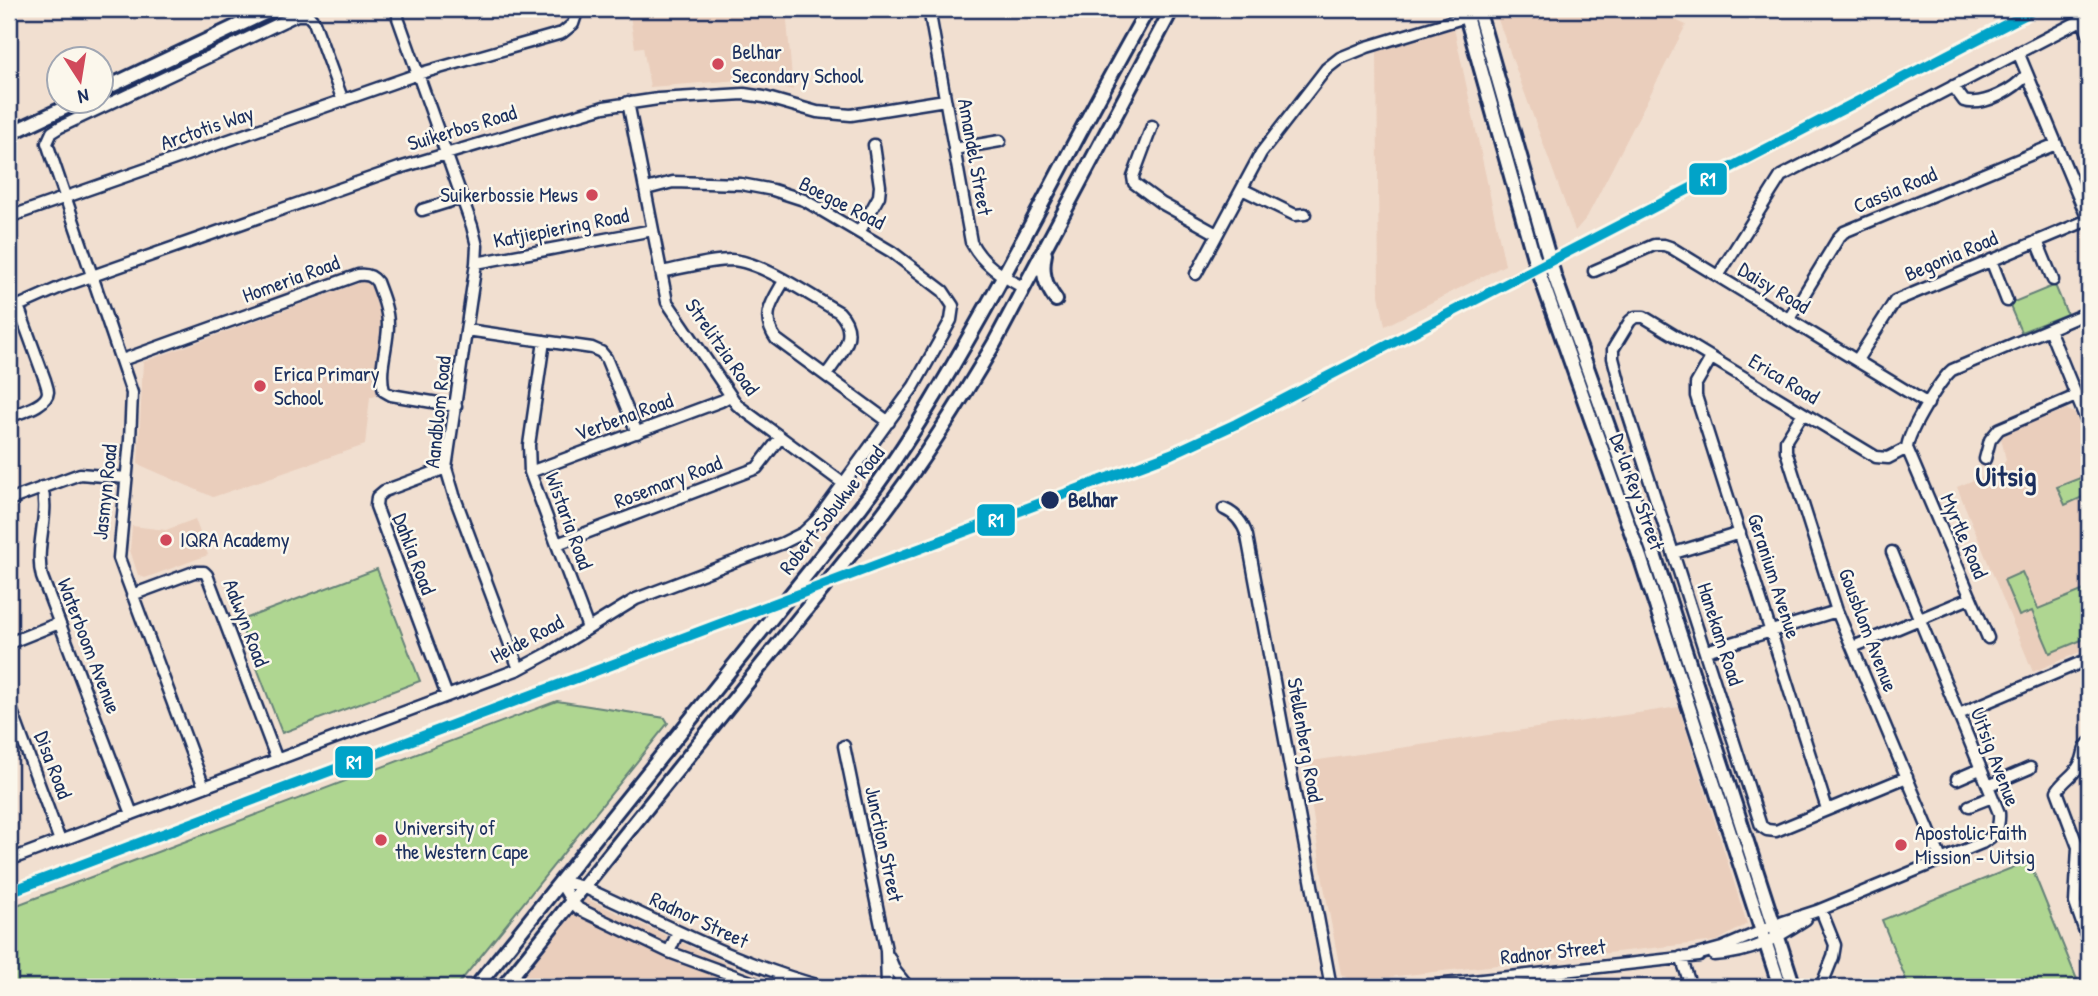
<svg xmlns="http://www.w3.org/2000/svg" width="2098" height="996" viewBox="0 0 2098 996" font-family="'Patrick Hand',sans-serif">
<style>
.built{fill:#eacebc}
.green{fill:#afd691;stroke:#658278;stroke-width:2}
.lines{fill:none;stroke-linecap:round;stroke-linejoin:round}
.minor-casing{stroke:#1b2f5e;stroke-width:15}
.major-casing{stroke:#1b2f5e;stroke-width:18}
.minor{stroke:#fbf7ec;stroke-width:10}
.major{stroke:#fbf7ec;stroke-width:12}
.rail-casing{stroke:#1b2f5e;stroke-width:4.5}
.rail{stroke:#fbf7ec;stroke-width:2;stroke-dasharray:5;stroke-linecap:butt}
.rail-1-casing{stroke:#fbf7ec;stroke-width:16}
.rail-1{stroke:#01a3c8;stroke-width:10}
.poi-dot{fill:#d1495b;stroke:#fbf7ec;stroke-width:2.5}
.stop-dot{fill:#1b2f5e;stroke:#fbf7ec;stroke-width:2.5}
.labels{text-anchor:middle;stroke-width:5;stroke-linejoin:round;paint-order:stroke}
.poi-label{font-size:21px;fill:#1b2f5e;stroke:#fbf7ec;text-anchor:start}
.street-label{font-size:21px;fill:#1b2f5e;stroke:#fbf7ec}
.stop-label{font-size:21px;font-weight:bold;fill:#1b2f5e;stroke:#fbf7ec;text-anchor:start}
.district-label{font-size:28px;font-weight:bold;fill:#1b2f5e;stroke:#fbf7ec}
.line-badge{stroke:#fbf7ec;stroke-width:2.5}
.badge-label{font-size:19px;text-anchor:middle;font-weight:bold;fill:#fff}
</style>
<rect width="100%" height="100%" fill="#f1dfd0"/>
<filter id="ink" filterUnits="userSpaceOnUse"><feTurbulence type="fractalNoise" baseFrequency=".0143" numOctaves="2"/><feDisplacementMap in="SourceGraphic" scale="14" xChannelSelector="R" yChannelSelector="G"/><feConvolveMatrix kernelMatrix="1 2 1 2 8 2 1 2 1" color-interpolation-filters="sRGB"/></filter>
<g filter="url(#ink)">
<!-- built -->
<path class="built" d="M629,9H786L793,90L753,79L650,87L643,47L635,48Z
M1507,9H1652L1686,25L1587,217L1575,231L1497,17Z
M1454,28L1505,265L1385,326L1379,295L1377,52Z
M364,281L371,284L382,314V330L376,378L381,393L370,397L365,445L213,497L138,464L143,362Z
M2067,409L2075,414L2089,447V648L2033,672L1957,487L2000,469L2006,460L2001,438L2003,434Z
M195,519L208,555L145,578L138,575L130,550L132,526L166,530Z
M1679,707L1747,924L1717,941L1352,981L1341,974L1323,881L1305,762Z
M579,893L585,898L743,971L794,987H504Z"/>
<!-- green -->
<path class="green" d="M2055,285L2067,314L2021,332L2009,304Z
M2080,478L2087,495L2065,505L2057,487Z
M377,569L420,681L282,733L239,621Z
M2022,572L2038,609L2089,588V637L2050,653L2032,611L2019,616L2004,580Z
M557,701L665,718L668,723L456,987H9V908Z
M2029,861L2080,987H1909L1882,920Z"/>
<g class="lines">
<defs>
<path id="minor" d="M399,9L398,18L472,226L477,246L476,263L446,468L454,495L519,669
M929,9L971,242C982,264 1002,276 1024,288
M2082,19L2089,36
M2018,52L2089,222
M1953,86L1964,101C1984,107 2015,89 2027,74
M628,102L667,302L737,405L844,484
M1152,126L1133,177L1134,183L1161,203L1217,234
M954,149L1000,141
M1242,189L1295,215L1305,214
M422,210L461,198
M9,217L418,74L562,33L573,24L578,9
M860,231L879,196L880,186L874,145
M2037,241L2053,280
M1991,260L2007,301
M476,263L653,230
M1594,271L1654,245H1664L1670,247L1928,404
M661,272C684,268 709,260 731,260C761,261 812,297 839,312C861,335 840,355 826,375
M1196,274L1261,153L1326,69L1340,58L1367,47L1479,13L1488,9
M1718,276L1781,176L2089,16
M784,281C772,302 760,316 776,339L889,422
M9,310L61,287L399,168L604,107L658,99L744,94L764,97L817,112L851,115L945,100
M1789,319L1839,237L1844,232L2056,144
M2049,329L2089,427
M467,330L592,348L601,352L606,358L637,433
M544,341L529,445L530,472L588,628
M1711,358L1696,384V396L1827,809
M122,360L358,275C366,274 372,275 377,282C382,295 388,310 388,325C388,347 378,369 384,391L391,395L456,406
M1857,360L1895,301L2088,220
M1803,413L1786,440V451L1837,611L1941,859
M9,417C20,412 47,406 48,392C48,388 46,384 45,380L18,306
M1907,448L1888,458L1876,457L1644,317H1635L1630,321L1613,349V358L1625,404L1761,826L1767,830L1776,831L1907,777
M1907,448C1908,432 1940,380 1952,370L2089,312
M1907,448L1988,638
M1985,459L1990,440L1999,429L2076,396
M446,468L384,491L377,497L376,506L447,696
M530,472L721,401L730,396
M42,487C50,516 34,547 42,577L132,814
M9,500L80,474L126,478
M1224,509C1236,514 1243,523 1247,536L1331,987
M557,544L757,468L780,438
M1674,553L1740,533
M132,595L194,572H204L207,575L277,760
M9,643L59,623
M1853,647L1970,598
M1706,651L1837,611
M9,703L60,841
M1959,714L2089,659
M2089,743C2082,749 2085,756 2080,764C2075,775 2063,780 2057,791L2078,847L2075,903L2089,943
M844,746L886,950L887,987
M1957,779L1980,769
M1988,786L2030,768
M204,787L119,558L130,440L132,393L47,143L52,132L60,127L297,15H308L314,22L343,101
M1969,806L1992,797
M9,860L519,669L547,654L636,599L783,543L803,533L817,520L914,386L951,320L953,306L943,291L892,252L804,200L773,190L741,184L673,182L646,189
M561,881L583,887C663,923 739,965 824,987
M560,882L572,902L579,909L669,952L765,987
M669,952L678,932
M1714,955C1753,953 1775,939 1806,919
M1693,956L1722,948L1783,922L1817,911L1982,843C1995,836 2000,828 1999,813L1892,552
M889,957L895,971L908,987
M1681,957L1691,987
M776,987L780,974
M1418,987L1699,956
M1821,987L1833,957L1835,945L1821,910"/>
<path id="major" d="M1464,9L1534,258L1641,560L1780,987
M1478,9L1554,275L1652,548L1794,987
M102,90L273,9
M9,134L77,102
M1045,254C1041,272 1045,285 1056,300
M476,987L860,508C911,441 952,368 993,295C1045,200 1094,103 1148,9
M503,987L878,520C921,464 959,404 995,342L1172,9"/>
</defs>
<!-- minor casing -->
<use href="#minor" class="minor-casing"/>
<!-- major casing -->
<use href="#major" class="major-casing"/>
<!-- minor -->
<use href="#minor" class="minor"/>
<!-- major -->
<use href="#major" class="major"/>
<defs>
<path id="rail" d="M1300,398L1360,360"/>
</defs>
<!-- rail casing -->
<use href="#rail" class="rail-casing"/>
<!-- rail -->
<use href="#rail" class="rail"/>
<defs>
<path id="rail-1" d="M9,892L1171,454L1236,424L2036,9"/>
</defs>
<!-- rail-1 casing -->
<use href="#rail-1" class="rail-1-casing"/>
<!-- rail-1 -->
<use href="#rail-1" class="rail-1"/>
</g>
</g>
<!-- markers -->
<g class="poi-dot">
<circle cx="718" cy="64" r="7"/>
<circle cx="592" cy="195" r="7"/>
<circle cx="260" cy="386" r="7"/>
<circle cx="166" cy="540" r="7"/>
<circle cx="381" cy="840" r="7"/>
<circle cx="1901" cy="845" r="7"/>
</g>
<circle class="stop-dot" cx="1050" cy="500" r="10"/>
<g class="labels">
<!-- poi labels -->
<g class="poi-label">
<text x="732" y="59">Belhar<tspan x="732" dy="24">Secondary School</tspan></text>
<text x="578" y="202" text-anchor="end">Suikerbossie Mews</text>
<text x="274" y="381">Erica Primary<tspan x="274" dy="24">School</tspan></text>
<text x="180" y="547">IQRA Academy</text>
<text x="395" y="835">University of<tspan x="395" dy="24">the Western Cape</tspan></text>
<text x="1915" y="840">Apostolic Faith<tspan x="1915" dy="24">Mission - Uitsig</tspan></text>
</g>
<!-- street labels -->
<g class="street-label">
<text transform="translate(207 128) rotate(-19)" y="7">Arctotis Way</text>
<text transform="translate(462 128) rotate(-17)" y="7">Suikerbos Road</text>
<text transform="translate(975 157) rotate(80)" y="7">Amandel Street</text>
<text transform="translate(1895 190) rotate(-23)" y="7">Cassia Road</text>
<text transform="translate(842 203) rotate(27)" y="7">Boegoe Road</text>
<text transform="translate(561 228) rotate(-11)" y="7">Katjiepiering Road</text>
<text transform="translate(1951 256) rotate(-23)" y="7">Begonia Road</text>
<text transform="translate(291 279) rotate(-20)" y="7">Homeria Road</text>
<text transform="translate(1774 288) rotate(31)" y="7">Daisy Road</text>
<text transform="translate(722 347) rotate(55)" y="7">Strelitzia Road</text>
<text transform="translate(1784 379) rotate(31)" y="7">Erica Road</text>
<text transform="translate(438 412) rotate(-84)" y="7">Aandblom Road</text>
<text transform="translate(624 417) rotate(-20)" y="7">Verbena Road</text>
<text transform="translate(668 482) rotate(-21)" y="7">Rosemary Road</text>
<text transform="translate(105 492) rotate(-84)" y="7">Jasmyn Road</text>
<text transform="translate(1637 492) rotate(70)" y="7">De la Rey Street</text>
<text transform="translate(832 510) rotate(-52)" y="7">Robert Sobukwe Road</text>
<text transform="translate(569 521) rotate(70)" y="7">Wistaria Road</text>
<text transform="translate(1964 536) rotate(67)" y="7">Myrtle Road</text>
<text transform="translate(414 554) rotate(69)" y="7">Dahlia Road</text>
<text transform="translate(1774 576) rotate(72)" y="7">Geranium Avenue</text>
<text transform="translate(246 623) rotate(69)" y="7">Aalwyn Road</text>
<text transform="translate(1868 630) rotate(69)" y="7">Gousblom Avenue</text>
<text transform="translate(1720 634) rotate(72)" y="7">Hanekam Road</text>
<text transform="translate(527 639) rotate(-28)" y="7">Heide Road</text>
<text transform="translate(89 646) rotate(69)" y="7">Waterboom Avenue</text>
<text transform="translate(1305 740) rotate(80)" y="7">Stellenberg Road</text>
<text transform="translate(1995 757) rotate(69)" y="7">Uitsig Avenue</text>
<text transform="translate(53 765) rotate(69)" y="7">Disa Road</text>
<text transform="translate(884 844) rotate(78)" y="7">Junction Street</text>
<text transform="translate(699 920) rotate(25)" y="7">Radnor Street</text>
<text transform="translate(1553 952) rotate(-6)" y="7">Radnor Street</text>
</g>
<!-- stop labels -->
<g class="stop-label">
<text x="1068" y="507">Belhar</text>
</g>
<!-- district labels -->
<g class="district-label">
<text x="2006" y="486">Uitsig</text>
</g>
</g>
<g class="line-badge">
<rect x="1688" y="162" width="40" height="34" rx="7" fill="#01a3c8"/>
<rect x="976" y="503" width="40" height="34" rx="7" fill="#01a3c8"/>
<rect x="334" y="745" width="40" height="34" rx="7" fill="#01a3c8"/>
</g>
<g class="badge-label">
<text x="1708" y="186">R1</text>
<text x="996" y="527">R1</text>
<text x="354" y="769">R1</text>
</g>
<!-- margin -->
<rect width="2098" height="996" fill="none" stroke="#fbf7ec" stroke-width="35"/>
<rect x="18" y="18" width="2063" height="961" fill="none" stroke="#1b2f5e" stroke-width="2.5" filter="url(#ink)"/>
<!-- north arrow -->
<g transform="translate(80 80) rotate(168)"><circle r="33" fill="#fbf7ec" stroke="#a1a7b3" stroke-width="2"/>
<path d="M0-5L12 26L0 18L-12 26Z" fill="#d1495b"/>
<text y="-10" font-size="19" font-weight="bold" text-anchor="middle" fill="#1b2f5e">N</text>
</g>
</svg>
